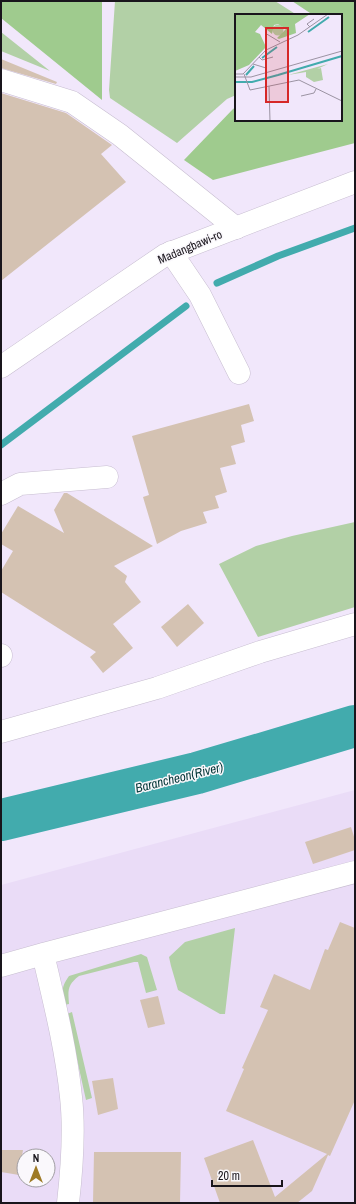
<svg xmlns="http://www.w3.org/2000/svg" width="356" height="1204" viewBox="0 0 356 1204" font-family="'Archivo Narrow',sans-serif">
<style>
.built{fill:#eadcf7;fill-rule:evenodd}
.green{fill:#b2d0a6}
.forest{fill:#9fcb8e}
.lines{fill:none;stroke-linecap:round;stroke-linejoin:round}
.stream{stroke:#42abad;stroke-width:7}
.river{stroke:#42abad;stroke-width:42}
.building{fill:#d4c2b2}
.minor-casing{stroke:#c7bdd0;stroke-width:23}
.major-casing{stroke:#c7bdd0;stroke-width:23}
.minor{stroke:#fff;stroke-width:22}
.major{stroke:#fff;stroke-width:22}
.labels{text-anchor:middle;stroke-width:3;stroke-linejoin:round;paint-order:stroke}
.street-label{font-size:12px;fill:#19151c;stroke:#faf8fc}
.water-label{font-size:13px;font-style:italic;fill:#013536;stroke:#faf8fc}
.inset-river{fill:none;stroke:#42abad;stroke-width:2}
.inset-road{fill:none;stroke:#9b93a2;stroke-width:1}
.view{fill:#d62828;fill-opacity:0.15;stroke:#d62828;stroke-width:2}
.inset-edge{fill:none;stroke:#19151c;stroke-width:2}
</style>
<rect width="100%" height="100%" fill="#f1e7fb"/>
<!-- built -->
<path class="built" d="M355,790V1203H1V885ZM24,1156H48V1180H24Z"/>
<!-- green -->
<path class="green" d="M115,1H275L297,15H236V95L227,99L177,143L110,98L109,90Z
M1,32L50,71L1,51Z
M355,522V607L258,637L219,564L256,546L292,536Z
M235,928L225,1014H220L178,990L171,966L169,957L185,942Z
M141,954L147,957L157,990L146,993L138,962H134L79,976C67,985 68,991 69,1004L64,1005C62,992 61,987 69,976Z
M72,1012L92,1098L86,1100L67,1014Z"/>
<!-- forest -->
<path class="forest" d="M1,1H102V100L1,18Z
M292,1H355V143L213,180L184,160L233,109L236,107V120H341V15H313Z"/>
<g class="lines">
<!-- stream -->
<path class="stream" d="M217,283L278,256L355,228
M1,445L186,306"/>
<!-- river -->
<path class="river" d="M1,820L197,773L355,726"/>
</g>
<!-- building -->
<path class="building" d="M1,59L57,82L56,84L1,68Z
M1,93L66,113L112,145L101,154L126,182L1,281Z
M249,404L254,421L241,425L245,442L231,446L236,464L220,468L227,492L215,496L219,508L203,512L207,523L181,531L157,544L143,497L149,495L132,436Z
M64,493H67L153,546L114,566L127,576L125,582L141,602L113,624L133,648L103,673L90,657L96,652L1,592V571L13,551L1,544V534L18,506L64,533L54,510Z
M188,604L204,623L177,647L161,627Z
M351,827L355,840V850L313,864L305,842Z
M340,922L355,928V1100L330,1156L328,1155L312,1191L297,1203H220L204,1158L253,1140L275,1197L327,1154L226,1111L244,1069L242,1068L268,1010L260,1007L274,974L310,990L325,949L328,950Z
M158,996L165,1024L148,1028L140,1000Z
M113,1078L118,1109L98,1115L92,1081Z
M1,1150H23L19,1175L1,1172Z
M94,1152H181L180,1203H93Z"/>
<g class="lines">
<defs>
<path id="minor" d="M1,80L72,102L120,135L236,228
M171,252L200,295L239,373
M1,494L20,484L107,477
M1,655V656
M1,732L157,688L260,652L355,624
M43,954C54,1001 66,1048 71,1097C75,1132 72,1168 68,1203
M1,966L43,954L355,872"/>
<path id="major" d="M1,367L165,255L355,182"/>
</defs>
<!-- minor casing -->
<use href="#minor" class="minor-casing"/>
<!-- major casing -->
<use href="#major" class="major-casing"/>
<!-- minor -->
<use href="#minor" class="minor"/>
<!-- major -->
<use href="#major" class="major"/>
</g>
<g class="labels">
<!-- street labels -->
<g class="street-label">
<text transform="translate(190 247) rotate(-23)" y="4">Madangbawi-ro</text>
</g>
<!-- water labels -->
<g class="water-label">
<text transform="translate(179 777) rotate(-14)" y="5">Barancheon(River)</text>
</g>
</g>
<!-- overview -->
<g transform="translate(235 14)">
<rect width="107" height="107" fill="#f1e7fb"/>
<path d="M37.5 16a5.5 5.5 0 1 1 11 0a5.5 5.5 0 1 1-11 0ZM93,50L82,55L86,54L88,66L79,68L71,63V58L53,61Z" fill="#b2d0a6"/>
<path d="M0,0H75L60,10L61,19L44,25L42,24L51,15L43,10L39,11L37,20L26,11L20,18L25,20L31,33L14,51L0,57Z" fill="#9fcb8e"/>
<path class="inset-river" d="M73,18L94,3M27,44L42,33M11,61L19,52M0,68H17L43,61L107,42"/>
<path class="inset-road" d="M75,13L72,10L79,5M30,19L45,28M24,43L27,46L38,43M18,50L31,54M0,60H8L31,36L63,21L93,0M9,60L15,76L64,66L107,87M0,63H16L107,37M34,72L35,107M66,82L79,79L81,75"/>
<path class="view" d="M31,14H53V88H31Z"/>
<rect width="107" height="107" class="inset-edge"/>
</g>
<!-- border -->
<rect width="356" height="1204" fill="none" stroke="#19151c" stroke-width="4"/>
<!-- north arrow -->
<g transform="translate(36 1168)"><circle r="19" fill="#faf8fc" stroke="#a09da2"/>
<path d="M0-3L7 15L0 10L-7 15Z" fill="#9e7a26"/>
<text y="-6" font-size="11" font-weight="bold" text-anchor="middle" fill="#19151c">N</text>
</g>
<!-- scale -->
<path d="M212 1180v6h70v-6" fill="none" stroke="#19151c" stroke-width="2"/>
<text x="218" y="1180" font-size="12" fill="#19151c" stroke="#faf8fc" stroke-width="3" paint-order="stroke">20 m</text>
</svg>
